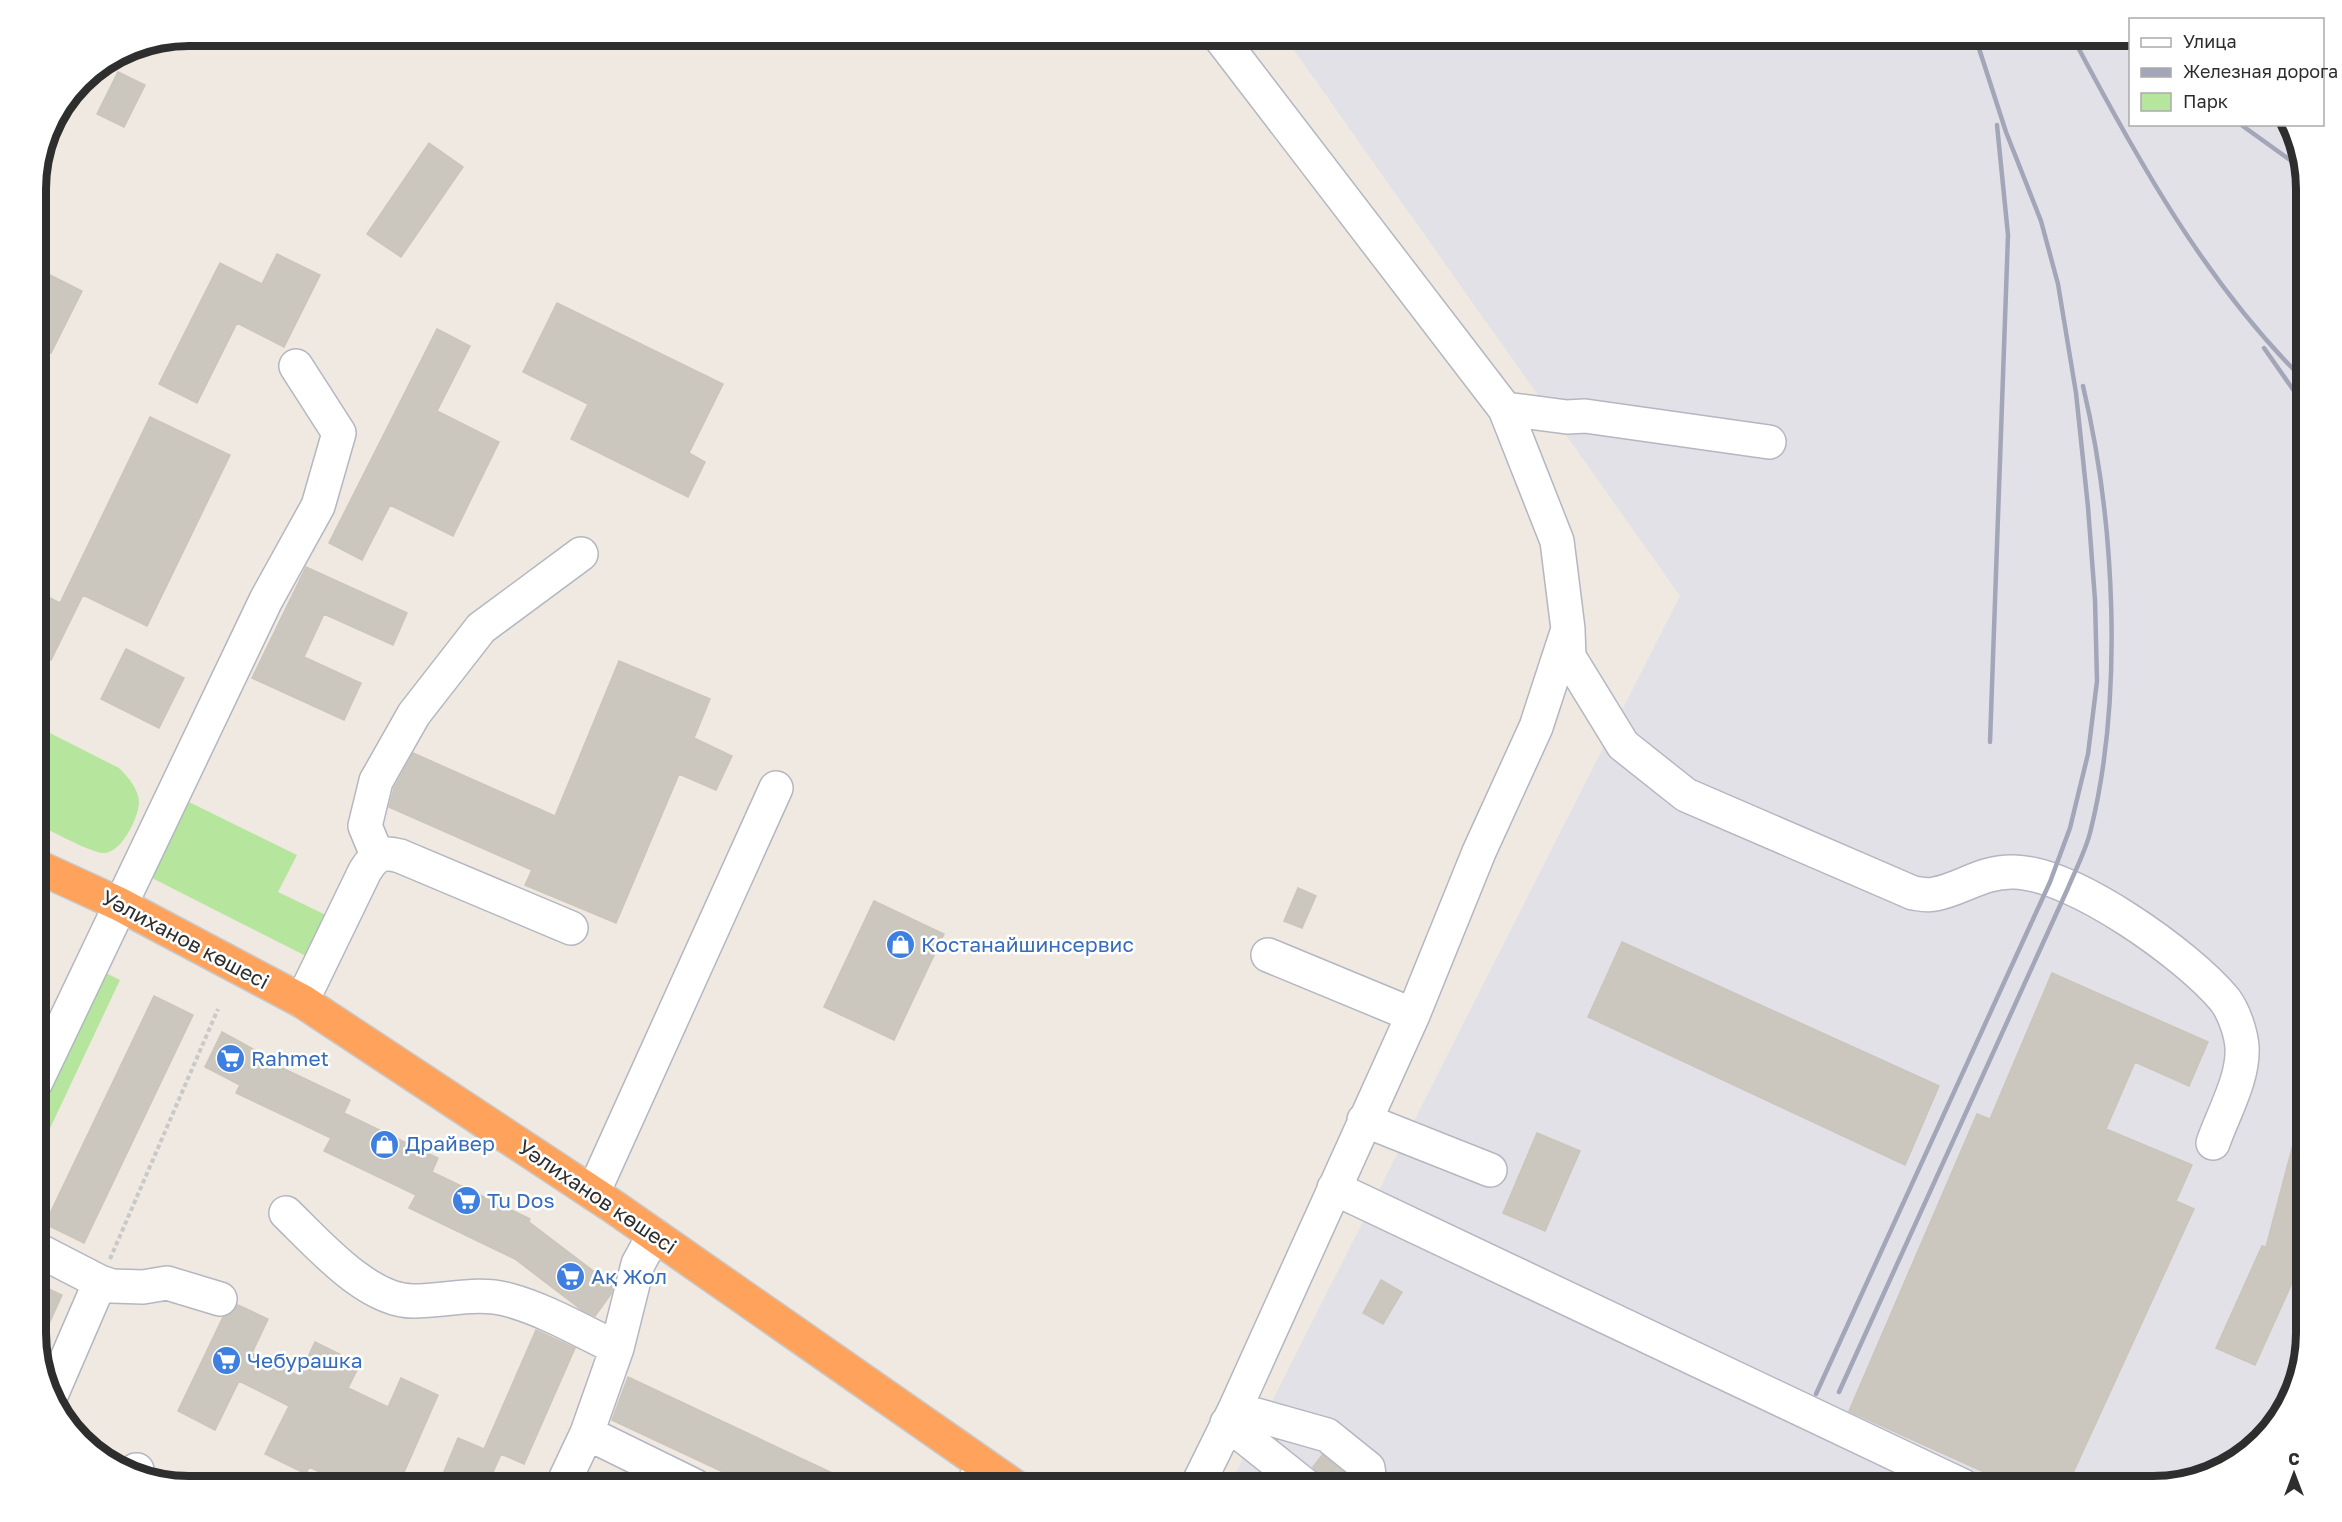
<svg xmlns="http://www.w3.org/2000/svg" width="2342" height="1522" viewBox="0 0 2342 1522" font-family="'Golos Text',sans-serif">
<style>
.industrial{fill:#e3e1e8}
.green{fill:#b6e59e}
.building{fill:#cbc7bf;stroke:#cbc5ba;stroke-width:1.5}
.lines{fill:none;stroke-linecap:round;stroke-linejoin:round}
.minor-casing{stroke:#b4b7c1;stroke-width:36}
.highway-casing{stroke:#c9c9c9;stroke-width:36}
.path{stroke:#c9c9c9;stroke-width:4;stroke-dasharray:4.5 3;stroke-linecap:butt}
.minor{stroke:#fff;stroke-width:33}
.highway{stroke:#ffa35c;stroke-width:33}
.rail{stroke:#a3a6b8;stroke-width:4.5}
.labels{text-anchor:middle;stroke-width:5;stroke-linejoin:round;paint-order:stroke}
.street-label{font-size:21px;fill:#2e2e2e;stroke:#fff}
.shop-label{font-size:21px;fill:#366cbe;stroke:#fff;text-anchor:start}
.rim{fill:none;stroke:#2e2e2e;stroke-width:8}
</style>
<rect width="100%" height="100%" fill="#efe9e1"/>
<!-- industrial -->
<path class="industrial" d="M1284,36H2130V124L2289,125L2306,189V1333L2280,1418L2229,1466L2153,1486H1229L1680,596Z"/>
<!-- green -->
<path class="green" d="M36,726L119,768C128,777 139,789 139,803C138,819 121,853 104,853C93,854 50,830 36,824Z
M189,802L297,855L278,892L328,916L308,957L152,878Z
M98,969L120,980L36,1158V1101Z"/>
<!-- building -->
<path class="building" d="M118,72L145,85L124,127L97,114Z
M429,143L463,167L401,257L367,234Z
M277,254L320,275L284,347L237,323L197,403L159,384L220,263L262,284Z
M36,268L82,291L51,353L36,346Z
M557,303L723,384L689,453L705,462L688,497L571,439L588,404L523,372Z
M437,329L470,346L437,411L499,442L453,536L390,505L362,560L329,543Z
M150,417L230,455L147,626L83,595L51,660L36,653V591L60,603Z
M306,567L407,613L393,645L324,614L304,657L361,683L344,720L252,678Z
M126,649L184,678L159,728L101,699Z
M619,661L710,699L694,738L732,756L716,790L679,774L616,923L525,885L532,870L389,807L394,788L413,753L555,816Z
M1298,888L1316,896L1302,928L1284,921Z
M874,901L944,934L894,1040L824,1007Z
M1622,942L1939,1086L1905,1165L1588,1017Z
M2052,973L2208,1042L2189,1086L2135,1062L2106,1129L2192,1165L2176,1201L2194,1209L2067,1486H2015L1849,1411L1977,1114L1990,1119Z
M154,996L193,1015L84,1243L45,1224Z
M222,1032L255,1050L253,1054L350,1100L344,1113L438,1158L432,1172L530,1219L529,1222L613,1286L611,1294L595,1316L582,1310L515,1259L409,1208L416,1195L324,1151L331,1138L236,1093L240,1085L205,1067Z
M2300,1118L2306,1119V1252L2255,1365L2216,1348L2262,1246L2266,1247Z
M1537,1133L1580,1151L1545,1231L1503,1213Z
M1381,1280L1402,1292L1383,1324L1363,1313Z
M36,1283L62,1295L38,1348L36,1342Z
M238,1305L268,1319L252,1353L299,1376L315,1342L360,1364L348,1388L388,1407L401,1378L438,1395L398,1486H350L309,1467L306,1474L265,1454L289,1406L239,1381L215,1430L178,1411L223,1317L232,1313Z
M536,1330L575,1348L524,1464L501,1454L487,1486H438L458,1438L484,1449Z
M628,1377L860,1486H753L612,1420Z
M1322,1455L1347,1475L1343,1486H1324L1323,1479L1313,1467Z"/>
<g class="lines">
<defs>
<path id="minor" d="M1505,409L1567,417L1585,416L1769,442
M1568,631L1569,657L1623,745L1686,795L1913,893C1920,894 1928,896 1935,894C1962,889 1982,871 2014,872C2073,873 2188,955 2225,1000C2234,1012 2241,1033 2242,1047C2244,1078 2223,1114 2213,1143
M377,855L365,826L376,781L414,714L481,628L581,554
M1268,955L1413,1015
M302,1001L365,871C375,855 382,851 400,856L571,928
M36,1082L266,600L318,506L339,433L296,366
M1364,1120L1490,1170
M1334,1188L1963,1486
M593,1193L776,788
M286,1213C317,1243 368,1302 414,1301C446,1301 478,1291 509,1300C546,1310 583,1332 617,1348
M36,1249L100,1282L112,1286L143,1287L167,1283L220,1299
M52,1393L100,1282
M1235,1409L1327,1435L1368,1468L1369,1475L1362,1486
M1227,1423L1306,1486
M587,1433L695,1486
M136,1470H137
M562,1486L587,1433L617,1348L638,1264L654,1235
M972,1486L983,1465
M1197,1486L1235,1409L1413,1015L1479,852L1536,727L1568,629L1557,541L1505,409L1219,36"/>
<path id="highway" d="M36,866L119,904L302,1001L614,1207L1014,1486"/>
</defs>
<!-- minor casing -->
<use href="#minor" class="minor-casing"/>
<!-- highway casing -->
<use href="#highway" class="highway-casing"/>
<!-- path -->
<path class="path" d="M110,1259L218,1009"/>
<!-- minor -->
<use href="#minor" class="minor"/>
<!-- highway -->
<use href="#highway" class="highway"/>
<!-- rail -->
<path class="rail" d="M2072,36C2137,159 2206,284 2306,382
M2240,124L2300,167
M2264,348L2306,408
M1990,742L2008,235L1997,125
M1839,1392L2068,888C2075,871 2085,852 2090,833C2124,698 2115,521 2083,386
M1816,1394L2050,882L2070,828L2088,754L2097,681L2095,600L2088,507L2076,393L2058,284L2041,221L2006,132L1975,36"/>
</g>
<!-- icons -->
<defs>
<symbol id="shop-disc" viewBox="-11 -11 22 22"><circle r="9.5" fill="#3f7fe0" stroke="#fff"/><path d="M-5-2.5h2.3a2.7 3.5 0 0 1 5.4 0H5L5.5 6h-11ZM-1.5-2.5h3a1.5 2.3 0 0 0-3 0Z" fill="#fff"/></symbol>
<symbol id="supermarket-disc" viewBox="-11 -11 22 22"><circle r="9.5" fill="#3f7fe0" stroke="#fff"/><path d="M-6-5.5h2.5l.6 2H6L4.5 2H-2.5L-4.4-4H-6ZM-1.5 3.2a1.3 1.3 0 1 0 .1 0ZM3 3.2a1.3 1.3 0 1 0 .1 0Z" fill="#fff"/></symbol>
</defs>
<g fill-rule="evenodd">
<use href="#shop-disc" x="884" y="928" width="33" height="33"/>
<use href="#supermarket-disc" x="214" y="1042" width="33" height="33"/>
<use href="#shop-disc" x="368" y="1128" width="33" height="33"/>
<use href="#supermarket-disc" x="450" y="1184" width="33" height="33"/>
<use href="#supermarket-disc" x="554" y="1260" width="33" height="33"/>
<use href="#supermarket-disc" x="210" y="1344" width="33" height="33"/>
</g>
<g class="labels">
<!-- street labels -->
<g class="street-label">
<text transform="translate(185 940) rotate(28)" y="7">Уәлиханов көшесі</text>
<text transform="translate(597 1197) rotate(34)" y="7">Уәлиханов көшесі</text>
</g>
<!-- shop labels -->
<g class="shop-label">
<text x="921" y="952">Костанайшинсервис</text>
<text x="251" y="1066">Rahmet</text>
<text x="405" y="1151">Драйвер</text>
<text x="487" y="1208">Tu Dos</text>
<text x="591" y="1284">Ақ Жол</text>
<text x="247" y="1368">Чебурашка</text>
</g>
</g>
<!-- crop -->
<path d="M0 0H2342V1522H0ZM189 46H2153A143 143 0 0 1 2296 189V1333A143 143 0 0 1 2153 1476H189A143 143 0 0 1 46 1333V189A143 143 0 0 1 189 46Z" fill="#fff" fill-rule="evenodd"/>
<path class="rim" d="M189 46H2153A143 143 0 0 1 2296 189V1333A143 143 0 0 1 2153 1476H189A143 143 0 0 1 46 1333V189A143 143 0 0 1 189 46Z"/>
<!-- legend -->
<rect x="2129" y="18" width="195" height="108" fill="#ffffff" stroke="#ababab" stroke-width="1.5"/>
<rect x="2141" y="38" width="30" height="9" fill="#ffffff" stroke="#ababab" stroke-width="1.5"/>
<text x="2183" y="48" font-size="18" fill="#2e2e2e">Улица</text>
<rect x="2141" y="68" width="30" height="9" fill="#a3a6b8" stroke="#ababab" stroke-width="1.5"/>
<text x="2183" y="78" font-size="18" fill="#2e2e2e">Железная дорога</text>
<rect x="2141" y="93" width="30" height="18" fill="#b6e59e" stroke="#ababab" stroke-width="1.5"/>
<text x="2183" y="108" font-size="18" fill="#2e2e2e">Парк</text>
<!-- north arrow -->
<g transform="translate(2294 1474)" stroke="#ffffff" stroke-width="4.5" paint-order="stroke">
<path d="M0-4.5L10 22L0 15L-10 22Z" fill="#2e2e2e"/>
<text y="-9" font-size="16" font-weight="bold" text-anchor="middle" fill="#2e2e2e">С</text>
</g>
</svg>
